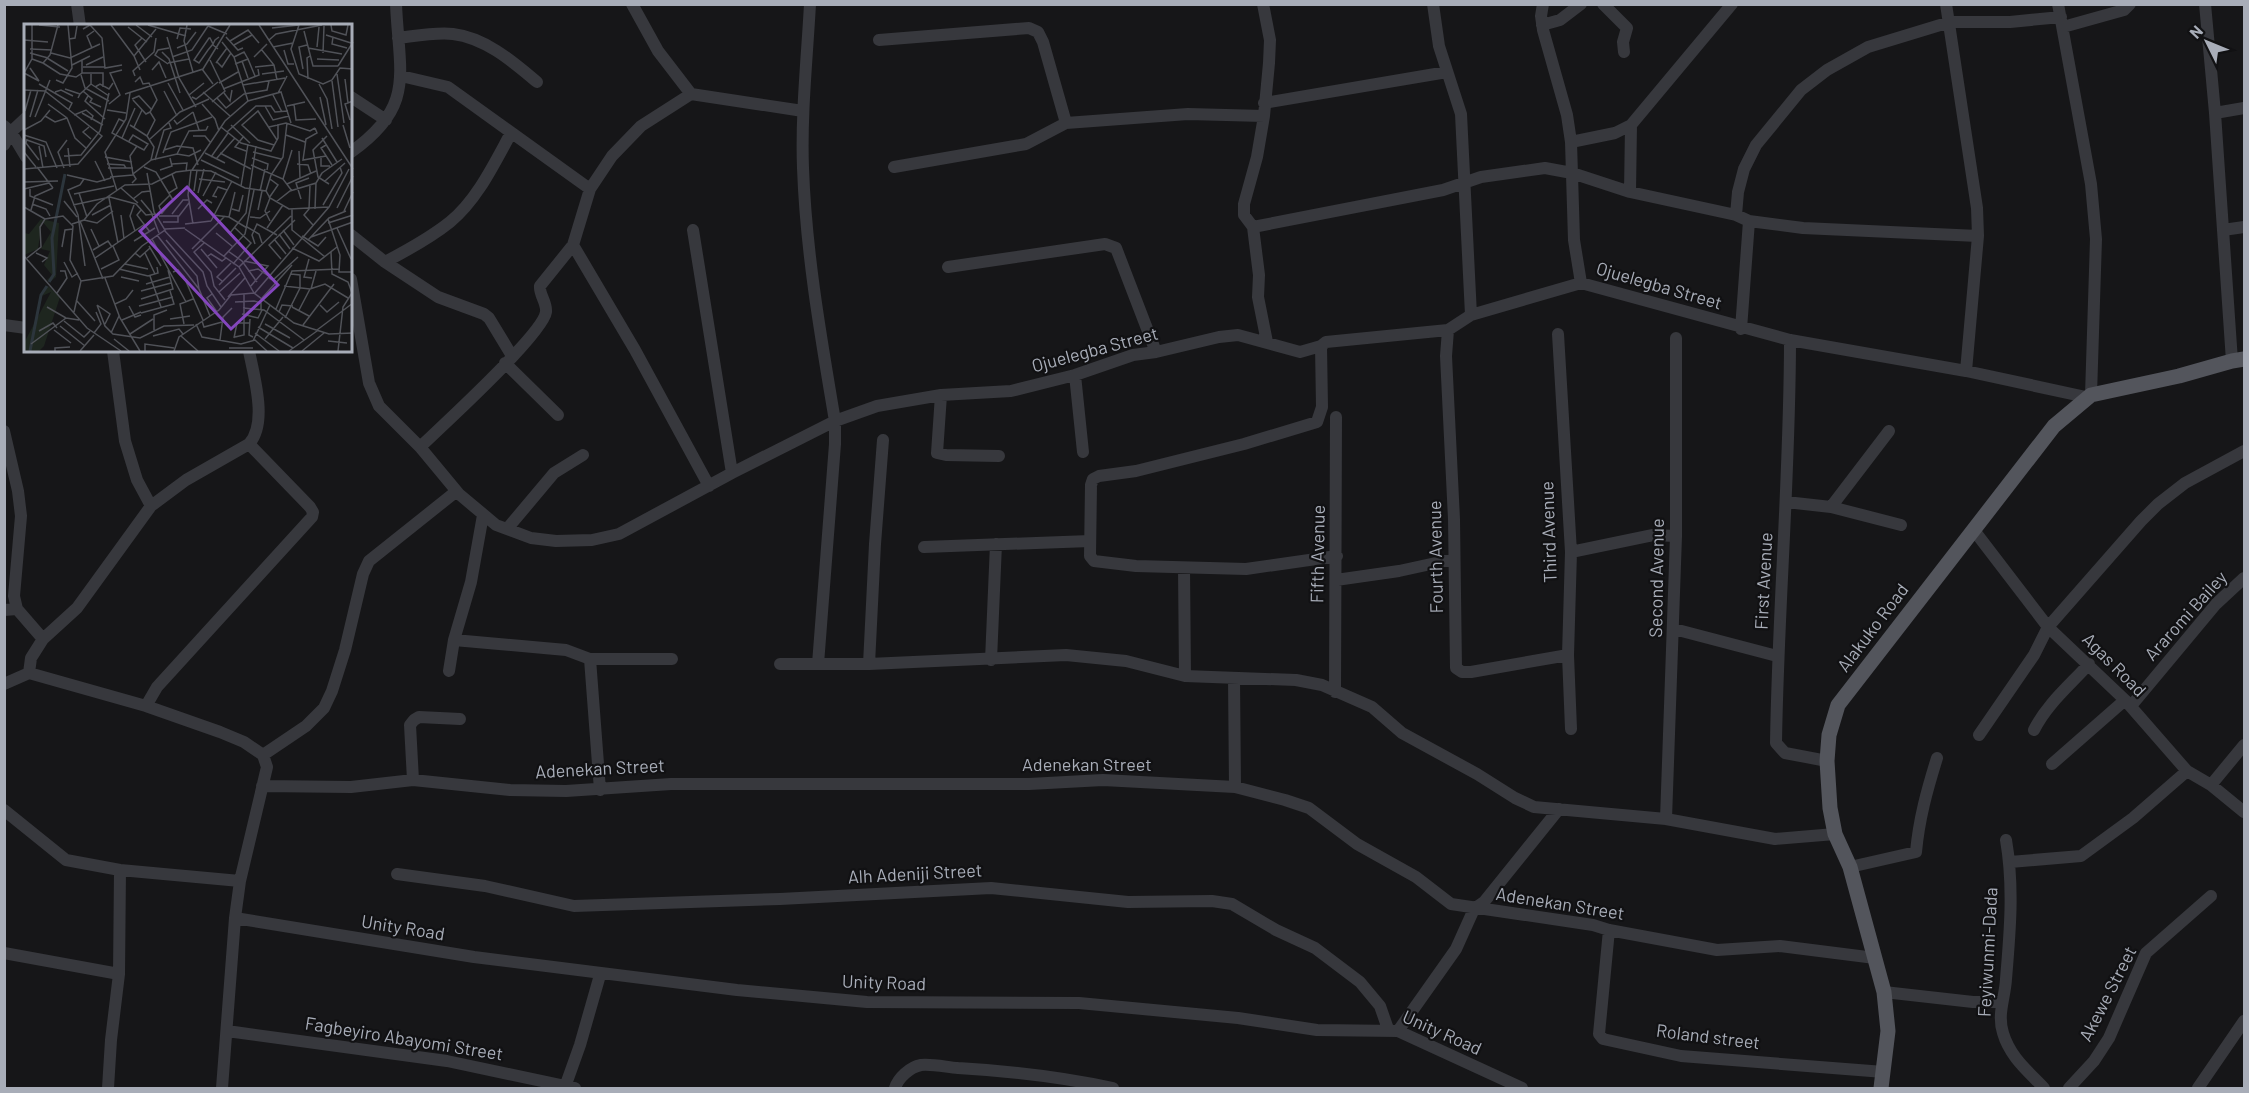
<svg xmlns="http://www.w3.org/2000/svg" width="2249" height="1093" viewBox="0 0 2249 1093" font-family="Barlow,sans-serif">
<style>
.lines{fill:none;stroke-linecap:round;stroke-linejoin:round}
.minor{stroke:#37383d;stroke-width:12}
.major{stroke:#53555c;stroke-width:15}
.labels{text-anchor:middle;stroke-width:4.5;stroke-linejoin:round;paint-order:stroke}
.street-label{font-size:18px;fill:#a8adb8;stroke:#111113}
.inset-river{fill:none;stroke:#2c353c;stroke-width:3}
.inset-road{fill:none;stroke:#505258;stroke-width:1.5}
.view{fill:#8446be;fill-opacity:0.15;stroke:#8446be;stroke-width:3}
.inset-edge{fill:none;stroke:#a8adb8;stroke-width:3}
</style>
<rect width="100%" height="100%" fill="#161618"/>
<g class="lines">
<!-- minor -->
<path class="minor" d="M77,4L80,26
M632,4L658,51L691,94L803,111
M810,4C807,59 801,114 803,168C806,253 821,338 835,421V444L818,664
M1263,4L1270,40L1269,63L1264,116L1257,157L1244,204V215L1253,227L1259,275L1258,297L1267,342
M1433,4L1439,46L1461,114L1471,315
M1543,4L1541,16L1543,30L1567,115L1571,142L1574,240L1581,283
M1603,4L1627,28L1623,42L1624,52
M1946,4L1977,208L1978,236L1966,371
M2058,4L2091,184L2096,239L2091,395
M2205,4L2215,113L2232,361
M1542,25L1560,20L1581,4
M2063,27L2124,10L2130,4
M398,38C415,36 436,32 453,34C486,38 513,62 537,82
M879,40L1029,28L1038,32L1043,42L1066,123
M401,76L448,87L590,189
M351,97L386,120
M1264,103L1447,72
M2215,113L2244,108
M4,126L11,132L26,157
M1571,142L1615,133L1631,125L1732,4
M4,145L11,132L26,118
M351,152C416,106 399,74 396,4
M894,167L1026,144L1066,123L1188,114L1264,116
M1630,192L1631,125
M1736,215L1738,192L1744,169L1756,145L1801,90L1827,70L1868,47L1950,22H2010L2061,17
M1253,227L1443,190L1481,177L1545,168L1572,173L1630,192L1736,215L1749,221L1803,228L1978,236
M693,230L732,473
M2223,230L2244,227
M351,235L385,262L438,297L484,314L489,318L512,356
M573,245L635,350L709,486
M385,262C408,250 430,238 450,222C477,200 494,164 511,133
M948,267L1105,244L1116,248L1156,352
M351,279L369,383L379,406L420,447L459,494
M4,325L26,328
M1741,329L1749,221
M1448,330L1446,356L1454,519L1456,668L1462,672H1471L1568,655
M1558,334L1571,552L1568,655L1571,729
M1790,340C1790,475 1778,608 1776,743L1785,753L1827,761
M1321,346L1322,407L1317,422L1244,444L1136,471L1099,476L1093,479L1091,485L1090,556L1094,561L1136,566L1246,569L1337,556
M113,351L125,441L137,480L151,506
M505,363L558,415
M1075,375L1083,452
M941,395L937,453L946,455L999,456
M4,431L18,491L21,516L14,596L17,609L43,639
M883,440L875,544L869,664L1066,655L1126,661L1185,676L1296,680L1322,685L1372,707L1402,733L1477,774L1515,798L1534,807L1666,819L1775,839L1835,834
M420,447C441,427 543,334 546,312C547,302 539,295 540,286L573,245L590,189L612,156L641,126L691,94
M1786,502L1831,507L1901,525
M1831,507L1889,431
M507,529L554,473L583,455
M1973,529L2048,627L2125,700L2187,771L2211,785L2244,812
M924,547L1090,541
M1571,552L1653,535L1676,536
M1184,568L1185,676
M1336,580L1399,571L1454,559
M4,610L17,609
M1674,629L1777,656
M454,640L566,650L590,659H672
M590,659L600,790
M991,660L996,544
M780,664H869
M449,671L454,640L471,582L483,515
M29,673L31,658L43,639L77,608L151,506L186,480L249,444C268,423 254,377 249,351
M1234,678L1235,787
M4,684L29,673L146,706L220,732L244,742L263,755L267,767L240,881L235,918L222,1088
M1335,692L1336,417
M146,706L157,687L312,517L313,512L310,507L249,444
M2131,706L2216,604L2244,578
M2034,730C2047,704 2069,686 2089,664
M1979,735L2034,655L2048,627L2141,521L2158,504L2185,483L2244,451
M263,755L306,726L324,708L332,691L345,650L363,574L369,561L453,494H459L496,525L531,538L556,541L592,540L619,534L732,473L835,421L877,406L941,395L1011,391L1075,375L1133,355L1156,352L1219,337L1238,335L1300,352L1321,346L1326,342L1448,330L1471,315L1581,283L1790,340L1966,371L2086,397
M2052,764L2125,700
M413,780L410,725L414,720L419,717L460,719
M2211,785L2244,745
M262,786L351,787L413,780L510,790L566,791L671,784H1029L1103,780L1235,787L1285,800L1309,808L1357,844L1416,877L1451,904L1593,925L1609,930L1717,950L1780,946L1875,958
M4,810L66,860L120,870L240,881
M1666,819L1676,536V338
M2006,840C2014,886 2010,932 2006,979C2005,998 1997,1014 2003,1033C2010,1057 2028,1071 2044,1088
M2010,862L2081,856L2133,818L2187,771
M1850,867L1916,852C1919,819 1927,790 1937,758
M397,874L485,886L574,906L780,899L991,888L1128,902L1212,901L1232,904L1276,930L1315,948L1360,982L1380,1006L1388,1029
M235,918L474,957L737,990L867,1002L1079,1003L1238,1018L1317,1030L1398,1031L1522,1088
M1609,930L1599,1034L1603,1039L1681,1056L1884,1072
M4,953L119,974
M1884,992L1973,1002H2001
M227,1031L447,1061L575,1088
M1398,1031L1456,949L1474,909L1484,902L1559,809
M565,1087L580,1045L600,975
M108,1088L111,1040L119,974L120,870
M895,1088C898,1078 910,1067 921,1065C933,1064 946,1067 958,1068C1010,1071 1062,1077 1113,1088
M2069,1088L2094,1061L2109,1038L2146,953L2211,896
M2198,1088L2244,1021"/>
<!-- major -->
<path class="major" d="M1881,1088L1888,1031L1884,992L1850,867L1835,834L1830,808L1827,761L1829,735L1838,705L2054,426L2091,395L2179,376L2232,361L2244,359"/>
</g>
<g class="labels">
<!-- street labels -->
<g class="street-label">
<text transform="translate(1659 286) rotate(16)" y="6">Ojuelegba Street</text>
<text transform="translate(1095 350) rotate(-15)" y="6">Ojuelegba Street</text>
<text transform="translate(1549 532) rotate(-92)" y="6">Third Avenue</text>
<text transform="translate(1318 554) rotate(-89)" y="6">Fifth Avenue</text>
<text transform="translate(1436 557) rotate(-91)" y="6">Fourth Avenue</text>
<text transform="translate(1657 578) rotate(-89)" y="6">Second Avenue</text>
<text transform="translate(1764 581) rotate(-87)" y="6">First Avenue</text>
<text transform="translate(2186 616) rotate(-48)" y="6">Araromi Bailey</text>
<text transform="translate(1873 628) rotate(-53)" y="6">Alakuko Road</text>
<text transform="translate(2114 665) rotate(45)" y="6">Agas Road</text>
<text x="1087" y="771">Adenekan Street</text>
<text transform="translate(600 769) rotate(-3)" y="6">Adenekan Street</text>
<text transform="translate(915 874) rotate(-3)" y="6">Alh Adeniji Street</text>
<text transform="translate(1560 904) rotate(9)" y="6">Adenekan Street</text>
<text transform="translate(403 928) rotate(9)" y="6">Unity Road</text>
<text transform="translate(1988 952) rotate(-87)" y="6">Feyiwunmi-Dada</text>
<text transform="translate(884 983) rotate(2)" y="6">Unity Road</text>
<text transform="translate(2108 994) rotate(-63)" y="6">Akewe Street</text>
<text transform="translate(1442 1033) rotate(24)" y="6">Unity Road</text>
<text transform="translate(1708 1037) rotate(7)" y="6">Roland street</text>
<text transform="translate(404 1039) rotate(9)" y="6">Fagbeyiro Abayomi Street</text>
</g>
</g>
<!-- overview -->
<g transform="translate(24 24)">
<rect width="328" height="328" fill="#161618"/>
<path d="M17,195L35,199L32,253L26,258L23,256L28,251L20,241L26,227L17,225L27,208L18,197L14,225L0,231V209L5,210ZM24,262L36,273L20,322L15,327H0V319L27,268L18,272Z" fill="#1e261f"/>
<path class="inset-river" d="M25,258L30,250L28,214L41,150M6,327L17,271L23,262"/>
<path class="inset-road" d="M15,1L36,3M87,1L110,32L116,46M112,1L128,13M124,1L162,12M163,1L160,17L169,48M235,1L329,145M275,1L267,25L275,50L299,60L308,56L316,44L329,45M307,1L308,7L322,11L324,1M184,2L203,10M104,3L123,18M248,4L275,1M59,5L66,1L78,14L81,44L98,41M280,7L289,42H314M302,11L327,19M143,13L155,54L172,83M202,13L214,26L219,24M309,13L308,20L323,24M118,14L111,21L122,38M45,15L51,14L53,2M153,15L156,4L167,5M0,16L24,18M245,16L252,10L298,1M206,17L224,6L235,19M198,18L210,33L224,77M210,21L228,11M249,23L269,19M293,23L295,3M68,24L63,12L70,7M153,24L163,20L172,8M284,24L318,30M6,25L28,26M194,25L189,21V20L186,14H185L170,36L175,39L184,26L189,20L191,16L195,13M237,25L250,41L253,56M260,26L264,40H270M138,28L145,35L156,69M6,29L24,34M27,29L46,34L76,20M299,29L300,2M110,32L132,5M148,33L168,26L184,2M210,33L220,28L224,35M230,33L243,20M23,34L44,47M8,35V1M293,35L315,36M186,36L201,67L188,78M218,37L224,54M193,38L198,43L207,29M19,39L36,50L52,53L58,49V36M144,39L165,35M192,39L203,24M144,40L131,31L134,26L145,24M211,40L224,35L231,52M48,41L66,32M62,41L79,33M314,42L329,18M59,43H81M231,43L250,41M178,45L189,60M279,45L275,23L283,21M128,46L135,38L142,54M0,49L8,35L19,39L26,31L34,1M0,49L15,57L6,44M58,49H79V63M238,50L260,47M313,50L320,99M57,51L61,64L85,77M111,52L109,47L130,28L132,14M284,55L283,34L286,32M321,55L324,79M32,56L39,59L48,44L44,1M308,57L314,103M144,59L159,86M195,59L214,48M15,60L48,79L45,85M67,60L85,72M295,60L303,75L308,105M219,61L261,54M71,63L76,60L85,65L89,59M41,65L56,70L54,74M199,65L235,51L234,45M0,66L21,67L78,112L54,140L0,145M59,67L68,75L66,78L77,83M140,67L153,92M31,68L37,66L49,72M179,68L206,92M200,69L206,77L208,66M254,69L263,52M56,70L67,60V50M101,70L179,45L206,1M165,71L180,59M249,71L258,88M64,72L61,77L81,95M168,73L172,75L194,58M296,73L302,101M193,74L202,84L220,70L243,66L245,57M108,75L115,72L127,85M109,76L122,90L126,88M24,80L43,94L51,114L62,124M85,80L96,71L86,49L98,46M178,80L191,95L195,107M270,80L272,96L292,95M241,82L249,96L265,92M263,82L281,78M83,86L102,89M1,87L7,66M169,88L175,106M58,89L79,101M50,91L62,86L69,92L67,96M21,92L31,98L43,94M6,93L14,66M11,93L26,56M150,96L153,100L169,88M326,96L321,80L329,77M101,98L95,95L88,109L120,126L124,120L109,111L105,117M106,101L123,112M207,101L226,119M319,101L326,124M65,103L59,108L67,115M110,103L118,86M197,103L217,119L247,127L254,114V100M245,103L262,99L286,107L291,104M291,104L293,109L282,115L279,136L302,132M0,106L17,97L26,86M203,108L232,82H247L251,88L264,87M0,111L22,118L33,144M262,111L281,118M169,112H181L186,118M220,112L211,123L222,127M303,112L289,126L294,153L305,160M98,114L111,84M298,114L313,138M3,115L2,119L15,136M126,115L156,88L185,75M3,116L20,122L22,133M250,121L234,116L218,101L234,87L253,116M302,121L297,124L308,141M15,122L19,144M44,124L46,143M140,126L153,122L169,124L174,141M275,127L276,154M0,128L12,143M229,128L257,135M139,129L147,108L188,93M181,129L201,139M196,129L227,145M153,130L165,107L182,106L184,102M40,132L57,131L76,107L85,69M297,132V142H306M81,133L108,138M187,133L204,109M228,134L244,140L243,146M192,135L211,114M127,136L153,130L165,132L177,126M131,136L140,106L147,104L145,99M177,136L215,154M71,137L81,157M83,140L100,141L102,144M148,140L163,139L162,147M273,140L284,141L287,150M227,141L259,155L268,167M13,143L29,164M120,143L132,148L149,176L138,189M40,144L34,128L43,116M84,144H109M136,146L148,142L146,134M167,146L164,171L169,200M168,146L201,97L224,77L257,68L267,99M109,150L106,132L113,122M43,151L73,158L87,154M86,153L109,151M60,155L56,161L44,166L54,191L61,242M175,155L201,158M259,155L268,126M301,157L321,139M0,158L34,157M108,159L112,155L109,150L127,136L130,123L123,112L131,96L126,88L133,76L125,59L119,60L116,53L111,58M263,160L292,147M286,161L285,185L280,191L289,201M217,162L224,120M97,164L114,179M0,165L25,159M6,165V172L29,181M93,167L81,128L102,95L106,69M170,167L173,146M236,167L241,145M242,167L247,151L259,133L263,99M55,169L63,193M145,169L153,164L148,150M174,169L180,145M50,170L90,162M179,172L192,148M193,173L189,172L194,163L203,166M85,174L94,219M245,174L254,161L246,155M246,174L241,187L246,197M109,175L118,168L126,167M277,175L272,159L285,154M117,176L127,188L135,209M40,177L53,193M252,178L266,167L292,159L298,149L318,135M8,180L22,185L26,192M49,181L86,173L112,180L122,191L131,190M110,181L106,192L111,207M299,181L318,149L316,143M0,183L21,195M313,184L329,152M174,185L183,176L188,179M208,185L215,187L219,171M268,185V206L301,233M291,185L292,159M7,186L11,172L29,164M117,186L113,191L126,208M234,186L238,167M320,187L329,168M138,190L135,182L146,171M148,190L159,176H164M68,191L87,181M97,191L100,215M189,191L205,193L223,204M135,192H155L165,179M205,193L211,168M226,193L236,194L246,187M304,195L316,231L315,248H329M60,196L73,199L89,187M56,197L79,255M187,197L208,157M139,198H154V192M304,199L329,191M48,200L60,196L73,180L101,161L128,160L152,148L168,146L187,147L221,164L242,167L246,174L265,185L305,183M161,200L187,197M223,203L235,210L238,219M243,204L259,181M313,204L327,235M67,205L75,222M141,205L161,204M161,205L215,243L230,269M140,206L179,248L183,262L197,283M259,206L270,221M192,209L209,223M255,210L266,225M133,211L175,265L186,292M278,212L294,222L302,213M287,213L329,198M128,215L162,278M250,215L262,230M142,216L173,252L175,265M284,216L305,194L322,187M110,217L131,204M214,218L206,209L222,189L232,122M180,219L170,228L187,248L190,262L201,276M231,220L228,211L233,200L253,211M125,222L137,242M38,223L41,206L49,205M268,224L295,237L313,223M168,225L201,192M177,225L193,244M69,226L84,217L88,223M204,227L218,237L233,258M307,228L308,250L324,258L328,269L319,283L314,327M12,229L23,234L18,238M111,229L116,233L126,224M121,229L131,250M0,232L63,304L97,327M184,232L187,230L198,237L202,234M200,232L221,210L230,166M3,234L17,223L16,203L21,195L39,192L49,202L46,236L57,257M71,234L121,200M257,235L245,221L271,196M285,235L280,253L288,254M220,237L244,242L226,263M40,238L48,253L54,249M101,240L124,245M209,240L227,219L210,203M215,243L267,192M77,245L95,236L89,222M95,245L124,252L134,249L133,243M224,247L234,245L246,253M149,248L154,246L160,253L179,296M126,252L137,283M97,253L115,257M81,254L96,294L116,327M245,254L249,256L274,233M57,257L89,252L118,222L141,206L130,188L123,149M198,257L193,253L207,239M122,260L146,253M195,261L212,244M260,262L286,265L301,260L324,274M287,265L292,247M117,267L147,259M195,268L216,249M33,269L43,254L41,247H36M188,270L183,274L193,288M230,270L305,183L325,145M204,273L221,254M238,274L268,241M117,275L149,265L144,246M52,276L71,297M211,278L230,277L237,279V285M91,280L102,275L109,266M73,281L81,302L89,310L116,314L140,302L170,301M73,281L86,290L81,300M296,281L303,288L315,278M105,282L111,293L117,291M115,282L149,273M23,283L42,294L55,296M268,283L285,292M219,284L240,286L280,316M252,285L268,247L315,245M275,286L286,265M50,288L57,257M255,288L258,281L269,282M117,289L150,280L146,267M218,290L234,294L238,286M261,294L276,264V251L267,250M146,295L166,292M226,295L225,311L229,313M98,296L117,288M40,297L60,313L66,307M178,297L180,303L198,298M160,300L156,280L169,275M172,300L178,313L217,320L231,316L243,327M241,300L266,314M279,301L310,260M36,302L61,322M234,303L269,324M30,306L47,319M130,306V291L143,286M293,306L329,279M15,307L29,299L33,304M70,309L77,300L72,288M87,309L95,292M231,309L255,327M106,310L129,295M129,312L155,305L159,310M157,312L174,327M211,313L220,311V270M210,314L213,299H226M90,315L105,327M241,315L259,293M196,316L199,293L208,284M229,317L246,281M304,317L323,319M7,320L42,294M205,324H229M31,327V324L46,323M56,327L70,311M121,327V320L150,324M150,327L155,313L195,286L207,271L230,269L270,299L305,310L329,309M265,327L293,307M278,327L300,309"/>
<path class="view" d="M163,163L254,261L207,305L116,207Z"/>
<rect width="328" height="328" class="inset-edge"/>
</g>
<!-- border -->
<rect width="2249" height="1093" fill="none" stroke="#a8adb8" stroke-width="12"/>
<!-- north arrow -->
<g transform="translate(2207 42) rotate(313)" stroke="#111113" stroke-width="4.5" paint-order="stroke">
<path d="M0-4.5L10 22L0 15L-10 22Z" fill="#a8adb8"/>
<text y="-9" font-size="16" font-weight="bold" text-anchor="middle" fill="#a8adb8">N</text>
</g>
</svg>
